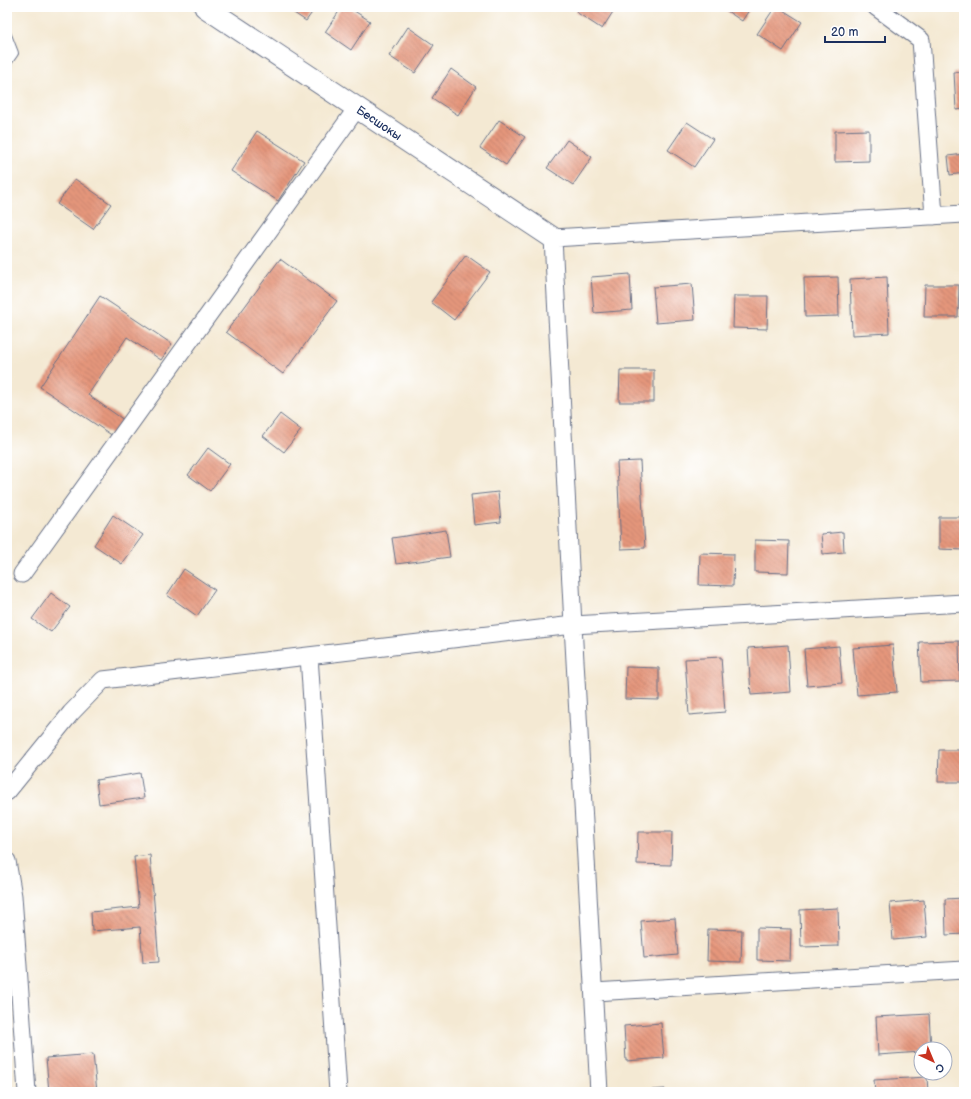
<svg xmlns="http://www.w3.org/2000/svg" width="971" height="1099" viewBox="0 0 971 1099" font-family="'Balsamiq Sans',sans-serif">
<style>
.building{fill:url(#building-back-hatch)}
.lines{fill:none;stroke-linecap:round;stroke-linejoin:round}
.service-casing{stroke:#677087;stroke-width:10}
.minor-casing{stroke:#677087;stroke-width:19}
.tertiary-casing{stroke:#677087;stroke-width:23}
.service{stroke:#fff;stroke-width:8}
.minor{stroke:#fff;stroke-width:17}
.tertiary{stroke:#fff;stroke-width:21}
.labels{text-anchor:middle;stroke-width:4;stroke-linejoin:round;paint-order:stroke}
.street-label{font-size:12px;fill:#1b2f5e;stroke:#fff}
</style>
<defs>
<pattern id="building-back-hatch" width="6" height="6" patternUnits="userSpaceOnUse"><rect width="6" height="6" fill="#e5967b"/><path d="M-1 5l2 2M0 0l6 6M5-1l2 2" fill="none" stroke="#b97b68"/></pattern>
</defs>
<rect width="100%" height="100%" fill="#fff"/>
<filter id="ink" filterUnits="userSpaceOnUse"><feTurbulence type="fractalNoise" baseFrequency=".025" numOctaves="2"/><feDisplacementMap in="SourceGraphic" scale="8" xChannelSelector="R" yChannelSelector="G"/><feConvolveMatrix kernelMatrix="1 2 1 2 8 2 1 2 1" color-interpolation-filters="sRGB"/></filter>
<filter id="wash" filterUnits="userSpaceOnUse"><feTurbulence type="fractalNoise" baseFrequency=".012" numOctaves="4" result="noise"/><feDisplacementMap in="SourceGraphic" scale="16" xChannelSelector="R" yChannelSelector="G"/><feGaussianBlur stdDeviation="0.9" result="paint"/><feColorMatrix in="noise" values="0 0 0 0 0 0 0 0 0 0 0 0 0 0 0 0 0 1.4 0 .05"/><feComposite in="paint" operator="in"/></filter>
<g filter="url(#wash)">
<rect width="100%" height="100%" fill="#f4e9d3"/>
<g id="blocks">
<!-- building -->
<path class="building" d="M285,7H316L306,21Z
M342,7H348L370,21L351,50L325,32Z
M579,7H616L602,29L576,12Z
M721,7H751L742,21Z
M775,7H778L802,22L783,51L757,34Z
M408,27L434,45L415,73L389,56Z
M451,69L476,87L458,115L432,98Z
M964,71V109L956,110L954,72Z
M499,120L525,137L506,165L480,148Z
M687,122L713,139L694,167L668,150Z
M869,130V161L835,162V131Z
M257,131L304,161L278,201L231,171Z
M567,140L592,157L573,185L547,168Z
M964,154V173L950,175L948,156Z
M75,179L111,204L93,229L57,204Z
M466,255L490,272L454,320L431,302Z
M280,259L337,301L283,374L226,332Z
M630,274L632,310L594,313L591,277Z
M838,277L839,316L805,317L804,278Z
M887,277L889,333L852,335L850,279Z
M692,284L695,320L656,323L653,287Z
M925,285H959L958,317H924Z
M100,296L172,344L161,360L127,337L88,395L124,420L113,436L40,387Z
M734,296H768L767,329L733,328Z
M620,370H654V402H619Z
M280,414L301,430L284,452L263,436Z
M208,448L230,464L210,491L188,475Z
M640,461L645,548L621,549L617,462Z
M498,492L501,522L474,525L471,495Z
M113,515L143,535L122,564L94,545Z
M939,517H964V550L939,549Z
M446,530L450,557L396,564L392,538Z
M843,532L844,552L823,554L821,534Z
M755,540L789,541L788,573L755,572Z
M700,553L734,554L733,586L699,585Z
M184,569L215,590L197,616L167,595Z
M51,593L70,607L51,632L32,619Z
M959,641L960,681L921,682L919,642Z
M788,645L791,692L751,695L748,648Z
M893,645L897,692L857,695L853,648Z
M839,646L842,683L807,686L804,649Z
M721,657L725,712L689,715L685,659Z
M626,667L659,668V700L625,699Z
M939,750H964V782H938Z
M140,773L144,798L99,804L96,780Z
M638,832H672L671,865L637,864Z
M150,855L159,962L143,963L140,927L92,931L91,912L139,907L134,857Z
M964,898V934L946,935L945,899Z
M924,900L927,937L893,940L890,903Z
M838,908L839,946L801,947L800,910Z
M675,918L678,955L644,958L641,921Z
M757,928L791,929L790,961L757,960Z
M708,929L742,930L741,962L707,961Z
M929,1014L931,1049H921V1052L878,1055L876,1017Z
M661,1023L664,1058L626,1061L624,1026Z
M93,1054L97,1092H49L46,1058Z
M927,1077L928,1092H875L874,1080Z
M665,1089V1092H635V1091Z"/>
</g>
</g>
<g filter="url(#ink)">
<use href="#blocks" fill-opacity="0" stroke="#677087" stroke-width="1"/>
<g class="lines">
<defs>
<path id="service" d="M7,35L14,53L7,63"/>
<path id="minor" d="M876,7L921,40L934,216
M22,574L357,108
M309,656L338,1092
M7,792L71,713L103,680L573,625L964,603
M7,861L13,896L27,1092
M594,992L964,970
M599,1092L573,625L553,238L964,214"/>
<path id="tertiary" d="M205,7L553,238"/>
</defs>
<!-- service casing -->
<use href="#service" class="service-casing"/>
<!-- minor casing -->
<use href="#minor" class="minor-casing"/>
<!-- tertiary casing -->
<use href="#tertiary" class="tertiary-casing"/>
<!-- service -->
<use href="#service" class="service"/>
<!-- minor -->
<use href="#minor" class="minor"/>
<!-- tertiary -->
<use href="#tertiary" class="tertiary"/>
</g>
</g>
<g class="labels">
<!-- street labels -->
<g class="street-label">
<text transform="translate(379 123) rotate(34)" y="4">Бесшокы</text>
</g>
</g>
<!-- margin -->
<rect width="971" height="1099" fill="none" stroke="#fff" stroke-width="24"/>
<!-- north arrow -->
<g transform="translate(933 1061) rotate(136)"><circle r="19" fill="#ffffff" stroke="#a4acbf"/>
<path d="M0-3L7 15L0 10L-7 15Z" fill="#c8321e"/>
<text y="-6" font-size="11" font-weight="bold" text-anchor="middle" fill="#1b2f5e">С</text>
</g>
<!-- scale -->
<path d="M825 36v6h60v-6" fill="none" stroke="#1b2f5e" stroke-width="2"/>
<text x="831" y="36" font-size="12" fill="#1b2f5e" stroke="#ffffff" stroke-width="3" paint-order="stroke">20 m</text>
</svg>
